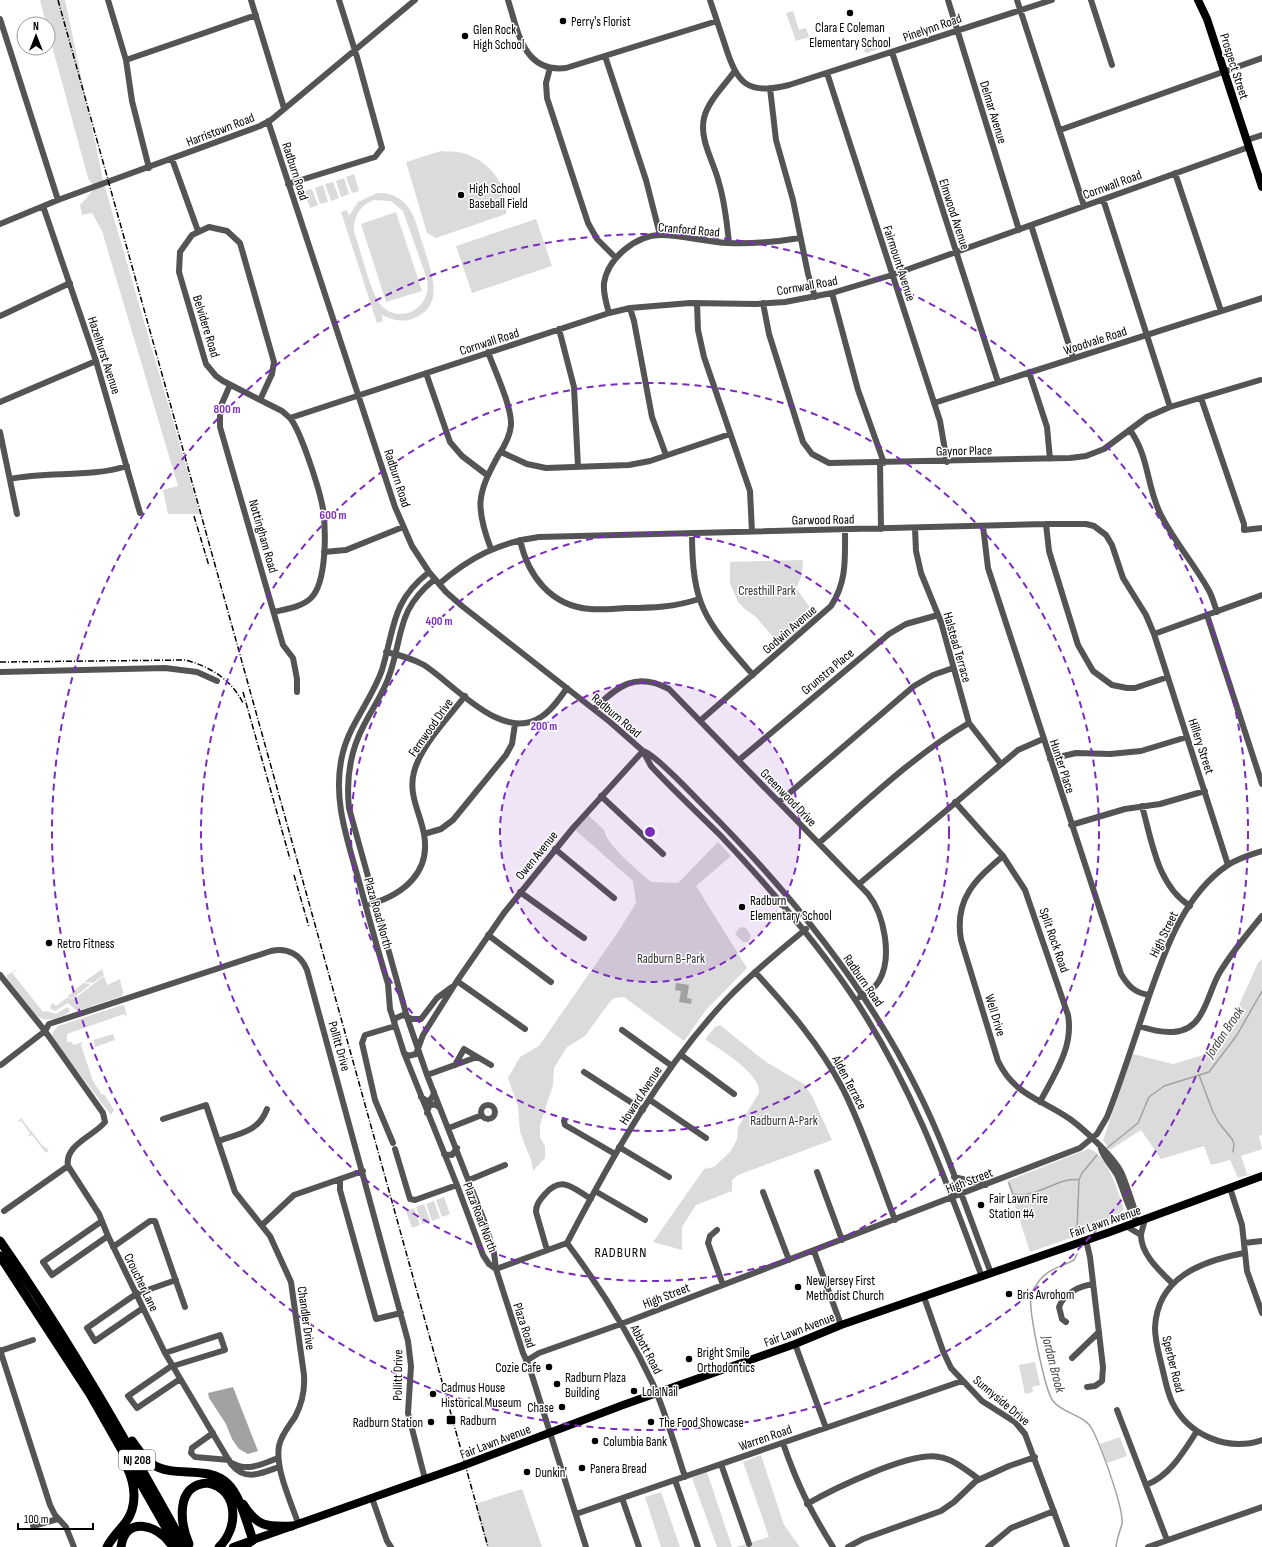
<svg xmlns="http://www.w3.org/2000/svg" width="1262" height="1547" viewBox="0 0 1262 1547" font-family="'Sofia Sans Condensed',sans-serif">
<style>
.green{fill:#dbdbdb;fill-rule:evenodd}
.water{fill:#a2a2a2}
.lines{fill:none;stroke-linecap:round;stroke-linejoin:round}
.stream{stroke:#a2a2a2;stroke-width:1.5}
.minor{stroke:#545454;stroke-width:6}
.major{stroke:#000;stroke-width:8}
.highway{stroke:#000;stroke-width:9}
.rail{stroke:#000;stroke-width:1.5;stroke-dasharray:6 2 1 2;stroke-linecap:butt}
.ring{fill:none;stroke:#7b2cbf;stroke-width:2;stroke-dasharray:7 5}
.poi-dot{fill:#000;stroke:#fff;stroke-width:1.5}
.labels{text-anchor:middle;stroke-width:3;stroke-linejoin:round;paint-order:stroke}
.shield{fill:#fff;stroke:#4c4c4c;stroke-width:1}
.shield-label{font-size:12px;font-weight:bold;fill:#000}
.poi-label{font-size:13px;fill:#000;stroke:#fff;text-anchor:start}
.street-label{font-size:13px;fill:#000;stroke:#fff}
.park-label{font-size:13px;fill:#323232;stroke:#fff}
.water-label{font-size:14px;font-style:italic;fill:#434343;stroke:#fff}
.neighbourhood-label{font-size:14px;letter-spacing:1px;fill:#000;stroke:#fff}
.centre{fill:#7b2cbf;stroke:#fff;stroke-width:2}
.ring-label{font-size:12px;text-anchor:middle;font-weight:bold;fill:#7b2cbf;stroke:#fff;stroke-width:3;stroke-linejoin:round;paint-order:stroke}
</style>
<rect width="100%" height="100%" fill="#fff"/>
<!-- green -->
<path class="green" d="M40,0H65L104,184L200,514H168L163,490L178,486L102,231L92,213L82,215L80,205L95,188L88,178L48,31V24H46Z
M793,11L799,30L806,28L809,37L796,41L786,13Z
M882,42L884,46L882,48L866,53L864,51L866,47Z
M441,151C449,152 459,151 466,154C492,163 508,186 506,214L436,238L427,233L406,162Z
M354,174L359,191L352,193L346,177Z
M344,178L349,194L341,197L336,181Z
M333,182L339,198L331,201L325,184Z
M323,185L328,202L320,204L315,188Z
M312,189L318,205L310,208L304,191Z
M377,193C390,192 401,197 409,208C416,219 419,233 423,245C430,269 447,305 414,318C403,323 392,320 382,315L383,321L377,323L341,212L347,210L349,216L358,202ZM374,200L391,201L403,211L427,279C433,307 400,327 380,304C371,294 360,247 354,232C353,217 360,205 374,200Z
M396,212L422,291L386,302L361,224Z
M536,219L552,266L472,293L456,246Z
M803,560L802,575L796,588L818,619L783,649L756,617L746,610L738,602L730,583V562Z
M586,813L604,830C607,846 639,871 651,882L678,883L718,842L731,856L696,886L747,968L706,1010L684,1041L624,997L614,998L609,1003L585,1036L567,1047L554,1068L553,1085L540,1125V1137L545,1146V1158L533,1171L531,1160L520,1132L518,1106L508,1078L520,1057L539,1046L618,932L636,903L633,881L573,828Z
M740,927L746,928L751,936L748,942H743L735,934Z
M1262,959V1135L1259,1136L1262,1149L1241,1156L1247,1174H1251L1238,1178L1230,1160L1211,1165L1204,1146L1161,1159L1141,1130L1110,1150L1103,1140L1133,1054L1173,1064L1203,1055L1225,1036L1258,963Z
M102,969L104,975L93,983L84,982Z
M16,970L17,971L13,972V974L43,1012L46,1011L56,1014L67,1007L70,1010L69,1012C60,1018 46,1023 37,1016L7,978V975Z
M104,976L107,985L120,979L123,993L122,996L77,1011L68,1003L55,1011L50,1008L52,1003L56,1006L67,998L74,999Z
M83,983L91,984L73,998L67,997Z
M122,1005H124L127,1017L124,1014L67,1034V1042H72L73,1045L83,1042L81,1045L93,1081L102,1095L104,1094L114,1110L111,1115L62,1051L53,1038L52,1033L58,1026Z
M720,1025L766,1062L804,1084L813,1098L832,1140L738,1175L732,1180V1191L696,1205L682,1227V1250L653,1242L704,1169L714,1167L731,1151L737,1139L738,1127L759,1093C762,1074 719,1049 705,1039L715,1027Z
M113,1034L115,1040L95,1047L93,1040Z
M21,1118L42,1145L49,1150L46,1153L32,1135L28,1137L30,1133L21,1121L17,1122Z
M1088,1149C1106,1151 1119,1194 1124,1209L1120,1213V1221L1030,1252L1007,1181Z
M444,1197L450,1214L442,1217L436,1200Z
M434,1201L440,1218L432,1221L426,1204Z
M424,1204L430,1221L422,1224L416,1207Z
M414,1208L420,1225L412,1228L406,1211Z
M132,1257L135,1259L138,1269L133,1271L128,1259Z
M1035,1362L1040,1385L1032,1387L1033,1392L1025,1394L1019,1365Z
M1120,1437L1127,1456L1107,1463L1100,1444Z
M761,1455L784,1525L800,1547H736L769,1537L743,1462Z
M707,1472L732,1547H717L692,1478Z
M522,1489L542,1547H487L475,1504Z
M661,1492L680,1547H661L645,1497Z"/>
<!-- water -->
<path class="water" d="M676,983L689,985L687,998L692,999L691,1004L679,1002L681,991L675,990Z
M233,1387L258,1451L248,1454L239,1449L232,1439L226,1424L209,1398L208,1393Z"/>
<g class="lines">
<!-- stream -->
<path class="stream" d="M1199,1075L1213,1112L1219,1123L1232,1139L1234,1144L1233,1152
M1107,1148L1138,1123L1149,1097L1164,1086L1209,1072L1237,1035L1262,991
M1009,1183L1013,1194C1037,1199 1059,1176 1079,1180
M1077,1230L1079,1180L1082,1173L1097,1155
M1077,1254L1074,1260C1059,1268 1046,1269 1037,1284C1035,1287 1032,1292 1031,1295C1028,1309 1045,1391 1053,1401C1063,1414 1085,1415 1092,1429C1100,1444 1124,1508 1122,1524C1120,1531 1117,1538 1116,1547"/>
<!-- minor -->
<path class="minor" d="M108,0L126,60L132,101L149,168
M251,0L284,108
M508,0C518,31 523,73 566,68L717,21
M710,0C715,15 720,30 725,45C737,83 747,96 789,85L1052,0
M948,0L1019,230
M1017,0L1084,206
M1091,0L1112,65
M0,19L58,200
M892,52L998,382
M605,56L646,180L660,235
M126,60L256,15
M550,68L546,83L547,98L588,223L597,239L616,258
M827,73L940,421L947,462
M770,88L776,140L793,200L808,274L815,297
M268,121L395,507L412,546L429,572L446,592L462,606L610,722L643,751L651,766C673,790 698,813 721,836C769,887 817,942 856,1001C914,1090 945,1178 982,1277
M1060,130L1262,58
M1247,140L1262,135
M172,159L198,231
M1175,173L1221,311
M288,184L375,157L382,148L357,57L339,0
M1103,199L1170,407
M43,206L96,361L140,513
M0,224L58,200L260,126L271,120L415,0
M1031,225L1073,358
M729,243C727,223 725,203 719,183C714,162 699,140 704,118C708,101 724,86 734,72
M832,293L858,390L884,463
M697,303L698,330L704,357L750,491L752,532
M763,303L769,334L803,442L812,454L829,463L1070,458L1086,456L1104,449L1147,417L1170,407L1260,380
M630,308L634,321L652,417L666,455
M609,313C606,303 603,293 604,283C608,258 636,235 661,235C683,235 705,242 728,243C752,244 776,242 800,238
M0,316L70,283
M559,329L574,387L578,467
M488,352C495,371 512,407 511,425C510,437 504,447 498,456C477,494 475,507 491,549
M1029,372L1047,427L1050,459
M426,373L450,442L462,456L487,475
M230,385L220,408V427L283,645L293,658L297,679V692
M1201,398L1244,524V530L1262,528
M260,400L272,374L274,362L240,243L227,231L209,227L192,235L180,252L179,272L206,364L216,376L223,381L282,411L290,418L609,313L630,308L690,303L756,304L785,302L832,293L892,275L1249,147
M0,402L96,361
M934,403L1262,298
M1130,430C1149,457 1146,482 1159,511C1172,539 1193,562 1208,589C1212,595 1214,604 1217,612
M0,432L17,514
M501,452L527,464L546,468L629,465L650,461L730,434
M880,463L881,529
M10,479C48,471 90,478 127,466
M1046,524L1049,551L1078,645L1093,671L1112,685L1127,688H1135L1168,677
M983,526L988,568L1121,974C1128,986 1135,993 1149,995
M915,528L916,551L921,573L941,622L969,723L1001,764
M692,533C692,608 706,621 753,675
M520,540C528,576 551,606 590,609C602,610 615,609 627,608C652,608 675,607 699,599
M324,552L346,550L403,527
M429,572C391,602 395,627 382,670C372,699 351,722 343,752C331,798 348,841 360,885C369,918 378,951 388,984L390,1009L404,1053L457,1185L483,1255L489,1264L496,1269
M435,579C395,611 404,636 388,679C382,695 372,709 364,725C350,751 346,779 349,808L407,1017L427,1075L485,1223L494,1253L496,1269L523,1353L529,1366L586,1547
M439,584C469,558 499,542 539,537L1046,524H1086L1094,526L1106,535L1112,545L1123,578L1146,615L1154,634L1228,865
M274,612C286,609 302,607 311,598C327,582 326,531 323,509C320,491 301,431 290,418
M1207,615L1262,784
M1154,634L1262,595
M386,652C399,655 412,658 424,665C454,684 502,743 541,717C552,710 560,698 567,688
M0,672L165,668L197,672L217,681
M594,709C618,686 636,671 669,689L868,894C884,914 893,957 879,981C875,988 867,993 860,997
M701,720L831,606C847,582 845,558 845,530
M643,751C654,753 692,794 702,804C786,888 864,982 917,1089C947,1148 967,1212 991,1273
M1050,759L1076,753L1110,754L1141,751L1187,737
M739,760L889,634L906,624L938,615
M601,796L663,854
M779,802L914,686L933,675L953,668
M955,802L1003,856L1025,890L1068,1015C1074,1047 1054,1075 1040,1102
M1142,806C1152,841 1157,885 1190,906
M1071,825L1125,809L1160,804L1205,791
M424,834L441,829L453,820L506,755L512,744L515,724
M819,843C867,801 914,755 969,723
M555,849L614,898
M1003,856C975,880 954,899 961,940L998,1061C1014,1095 1041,1099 1070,1119C1085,1130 1115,1158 1122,1174C1127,1186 1131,1199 1135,1211L1134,1216
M859,884L1018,750L1043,739
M520,892L584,938
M371,904C404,894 431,872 424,834C420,812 408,795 414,772C421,745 449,717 465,696
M488,935L551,982
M755,972C788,1008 820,1045 843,1089C864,1131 878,1176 895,1220
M0,975L45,1031L49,1024L271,951C288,947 301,955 307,970L408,1341L411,1366L408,1413L425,1479
M457,981L525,1029
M394,1022L396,1018L403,1015L412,1019H421L437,998L452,987
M1139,1026C1160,1033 1188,1039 1201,1014C1209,1001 1212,985 1220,972C1232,952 1247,934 1262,916
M622,1030L672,1066
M404,1053L408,1056L416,1054L423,1035L457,981L504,913L573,828L643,751
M681,1055L734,1094
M1,1065L45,1031L103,1113L105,1122C94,1136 64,1145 68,1166L99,1214L108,1236L165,1353L231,1464C245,1482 262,1473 279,1467
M455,1065L464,1049L491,1065
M584,1072L643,1110
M427,1075L477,1057
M421,1097L427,1101L430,1100L433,1096L434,1092
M650,1100L706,1138
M481 1112a7 7 0 1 1 14 0a7 7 0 1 1-14 0Z
M427,1113L429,1106L435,1104L439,1107
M163,1119L206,1105L235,1192L270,1236L291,1282L304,1375C305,1390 302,1404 295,1417C289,1426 281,1435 279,1446C275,1469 291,1502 298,1523
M564,1121L565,1125L615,1154
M449,1128L482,1115
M218,1141C238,1134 259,1132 267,1109
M393,1143L375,1100L362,1043L365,1035L395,1026
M619,1147L669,1177
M395,1149L410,1199L415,1200L457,1185
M1101,1149C1104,1159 1112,1166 1117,1175C1124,1190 1126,1204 1135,1218
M444,1154L452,1155L457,1148
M817,1172L842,1240
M954,1177L986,1185
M340,1179V1190L376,1319L401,1313
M469,1180L505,1165
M1230,1188L1242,1225L1247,1271L1262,1313
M595,1191L645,1220
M763,1192L789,1260
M4,1211L68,1166
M1145,1219C1144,1224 1142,1230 1141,1234C1140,1254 1161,1272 1173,1284
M102,1221L43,1262L52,1275L108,1236
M262,1225L294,1195L363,1171
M1126,1226L1141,1235
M717,1230L710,1236L708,1243L723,1285
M1086,1240L1090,1257L1103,1367L1102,1381L1095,1386L1087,1387
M567,1243C600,1287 630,1335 653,1384C666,1414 675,1446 685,1477
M1244,1243L1262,1241
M113,1247L150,1221H155L185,1307
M547,1250L536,1212C536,1204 540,1200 545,1194C562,1175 573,1188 591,1199
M814,1251L841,1325
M1244,1253C1202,1261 1157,1277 1155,1328C1155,1341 1159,1354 1162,1367C1165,1379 1167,1391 1172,1402C1188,1435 1227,1452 1262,1440
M496,1269L567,1243C612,1157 660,1070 727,999C751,974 779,951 806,929
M924,1297L943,1351L951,1368L982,1401L1015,1422L1025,1434L1067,1547
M143,1308L95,1341L87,1328L136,1294L176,1280
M1066,1322L1062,1319L1059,1307C1064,1293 1080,1286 1093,1284
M795,1344L826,1428
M0,1350L50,1505L55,1515L66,1527L74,1547
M0,1351L33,1340
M165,1353L220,1335L225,1350L170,1367L128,1396L137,1408L180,1379
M1072,1358L1099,1332
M526,1361L539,1353L621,1324L1080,1148L1097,1134L1107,1117C1122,1079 1134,1040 1147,1002C1164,953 1183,895 1228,865C1239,858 1250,855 1262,851
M1117,1410L1167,1540
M213,1433L192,1448L191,1453L195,1457L229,1460
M783,1443C797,1484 810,1510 833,1547
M232,1463C248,1472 262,1464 278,1458
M721,1464L749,1544
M675,1480L698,1547
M1146,1485C1170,1476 1184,1451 1197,1431
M372,1498L387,1541L391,1547
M622,1498L639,1547
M807,1504C833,1489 911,1451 939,1457C954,1459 967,1471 979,1479
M576,1514L962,1381
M33,1526L58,1519
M848,1547L863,1539L941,1511L954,1502L976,1481L1009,1466L1035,1457
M988,1547L1011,1528L1054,1511
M1148,1547L1262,1507"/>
<!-- major -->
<path class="major" d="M1198,0L1207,19L1262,187
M233,1547L462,1466L623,1405L795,1344L841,1325L1110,1232L1262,1176"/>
<!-- highway -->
<path class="highway" d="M0,1241C69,1340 127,1442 185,1547
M0,1256L90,1394L177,1547
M132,1441C138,1449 143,1458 152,1464C174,1479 208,1464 228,1484C240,1495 247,1524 253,1540L243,1547
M243,1504C257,1527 267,1527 292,1526
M189,1544C180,1523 175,1484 208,1483C239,1489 239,1529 219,1547
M107,1547C112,1537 120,1530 126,1522C138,1505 135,1484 127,1467
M121,1547C125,1516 156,1524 170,1543"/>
<!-- rail -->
<path class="rail" d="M58,0L488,1547
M194,516L209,566
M0,662L185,660C209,666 231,679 243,703
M243,692L290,859
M294,875L309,927"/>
</g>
<!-- distance rings -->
<circle cx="650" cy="832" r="150" fill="#7b2cbf" fill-opacity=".12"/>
<g class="ring">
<circle cx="650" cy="832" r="150"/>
<circle cx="650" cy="832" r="299"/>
<circle cx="650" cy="832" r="449"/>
<circle cx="650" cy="832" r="598"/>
</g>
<!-- markers -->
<g class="poi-dot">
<circle cx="850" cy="13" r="4"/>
<circle cx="563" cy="21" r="4"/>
<circle cx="465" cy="36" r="4"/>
<circle cx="461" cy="195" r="4"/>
<circle cx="742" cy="907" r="4"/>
<circle cx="49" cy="943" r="4"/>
<circle cx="981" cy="1205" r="4"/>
<circle cx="798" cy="1287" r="4"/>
<circle cx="1009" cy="1294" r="4"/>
<circle cx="689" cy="1359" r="4"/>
<circle cx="549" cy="1367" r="4"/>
<circle cx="557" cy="1384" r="4"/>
<circle cx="634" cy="1391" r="4"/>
<circle cx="433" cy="1394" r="4"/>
<circle cx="562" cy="1407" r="4"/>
<rect x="446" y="1415" width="10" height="10" rx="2"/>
<circle cx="431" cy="1422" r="4"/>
<circle cx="651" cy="1422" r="4"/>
<circle cx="595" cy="1441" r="4"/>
<circle cx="582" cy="1468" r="4"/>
<circle cx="527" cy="1472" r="4"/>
</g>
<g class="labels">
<!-- shield labels -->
<rect class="shield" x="119" y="1450" width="36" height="20" rx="3"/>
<g class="shield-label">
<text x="137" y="1464">NJ 208</text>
</g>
<!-- poi labels -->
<g class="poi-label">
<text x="571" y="26">Perry's Florist</text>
<text x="850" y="32" text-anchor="middle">Clara E Coleman<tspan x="850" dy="15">Elementary School</tspan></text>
<text x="473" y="34">Glen Rock<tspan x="473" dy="15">High School</tspan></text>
<text x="469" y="193">High School<tspan x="469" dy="15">Baseball Field</tspan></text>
<text x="750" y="905">Radburn<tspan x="750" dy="15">Elementary School</tspan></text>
<text x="57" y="948">Retro Fitness</text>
<text x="989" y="1203">Fair Lawn Fire<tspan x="989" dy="15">Station #4</tspan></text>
<text x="806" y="1285">New Jersey First<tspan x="806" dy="15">Methodist Church</tspan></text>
<text x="1017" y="1299">Bris Avrohom</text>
<text x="697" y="1357">Bright Smile<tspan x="697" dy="15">Orthodontics</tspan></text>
<text x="541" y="1372" text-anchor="end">Cozie Cafe</text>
<text x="565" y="1382">Radburn Plaza<tspan x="565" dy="15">Building</tspan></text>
<text x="441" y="1392">Cadmus House<tspan x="441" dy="15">Historical Museum</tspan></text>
<text x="642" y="1396">Lola Nail</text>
<text x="554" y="1412" text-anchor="end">Chase</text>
<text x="460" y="1425">Radburn</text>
<text x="423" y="1427" text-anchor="end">Radburn Station</text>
<text x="659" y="1427">The Food Showcase</text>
<text x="603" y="1446">Columbia Bank</text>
<text x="590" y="1473">Panera Bread</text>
<text x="535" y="1477">Dunkin'</text>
</g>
<!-- street labels -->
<g class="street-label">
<text transform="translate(932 27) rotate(-19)" y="5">Pinelynn Road</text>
<text transform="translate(1235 66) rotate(72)" y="5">Prospect Street</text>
<text transform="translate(994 112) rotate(73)" y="5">Delmar Avenue</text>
<text transform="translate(220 129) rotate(-21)" y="5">Harristown Road</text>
<text transform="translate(296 171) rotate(72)" y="5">Radburn Road</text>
<text transform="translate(1112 184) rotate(-20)" y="5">Cornwall Road</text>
<text transform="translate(955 214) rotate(72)" y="5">Elmwood Avenue</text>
<text transform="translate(689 229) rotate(5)" y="5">Cranford Road</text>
<text transform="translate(900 263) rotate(72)" y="5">Fairmount Avenue</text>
<text transform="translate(807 285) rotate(-10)" y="5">Cornwall Road</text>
<text transform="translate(207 326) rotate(73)" y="5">Belvidere Road</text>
<text transform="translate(1095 340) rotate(-18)" y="5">Woodvale Road</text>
<text transform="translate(489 341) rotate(-18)" y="5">Cornwall Road</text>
<text transform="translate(105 355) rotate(72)" y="5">Hazelhurst Avenue</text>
<text transform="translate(964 450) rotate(-1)" y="5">Gaynor Place</text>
<text transform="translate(398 478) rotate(72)" y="5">Radburn Road</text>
<text transform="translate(823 519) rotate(-1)" y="5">Garwood Road</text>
<text transform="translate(264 536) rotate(74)" y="5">Nottingham Road</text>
<text transform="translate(789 629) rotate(-41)" y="5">Godwin Avenue</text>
<text transform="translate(958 647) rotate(74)" y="5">Halstead Terrace</text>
<text transform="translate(827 671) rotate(-40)" y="5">Grunstra Place</text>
<text transform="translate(617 715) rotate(40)" y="5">Radburn Road</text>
<text transform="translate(430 727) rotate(-55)" y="5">Fernwood Drive</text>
<text transform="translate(1202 746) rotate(72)" y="5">Hillery Street</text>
<text transform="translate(1063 766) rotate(72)" y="5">Hunter Place</text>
<text transform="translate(789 797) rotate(46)" y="5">Greenwood Drive</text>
<text transform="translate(536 855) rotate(-51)" y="5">Owen Avenue</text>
<text transform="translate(379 913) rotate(74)" y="5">Plaza Road North</text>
<text transform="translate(1163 934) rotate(-64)" y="5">High Street</text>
<text transform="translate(1055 940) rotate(71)" y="5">Split Rock Road</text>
<text transform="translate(864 980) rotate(55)" y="5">Radburn Road</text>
<text transform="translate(996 1015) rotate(73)" y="5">Well Drive</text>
<text transform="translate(340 1046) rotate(74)" y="5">Pollitt Drive</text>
<text transform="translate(850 1082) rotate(62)" y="5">Alden Terrace</text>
<text transform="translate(640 1095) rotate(-57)" y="5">Howard Avenue</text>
<text transform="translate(969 1180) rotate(-21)" y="5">High Street</text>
<text transform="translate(481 1217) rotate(69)" y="5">Plaza Road North</text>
<text transform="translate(1105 1221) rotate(-19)" y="5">Fair Lawn Avenue</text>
<text transform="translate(142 1282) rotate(64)" y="5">Croucher Lane</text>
<text transform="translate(666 1295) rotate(-21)" y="5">High Street</text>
<text transform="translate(307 1318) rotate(82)" y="5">Chandler Drive</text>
<text transform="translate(525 1325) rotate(72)" y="5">Plaza Road</text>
<text transform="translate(799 1329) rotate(-21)" y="5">Fair Lawn Avenue</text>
<text transform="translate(647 1349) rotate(62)" y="5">Abbott Road</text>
<text transform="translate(1174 1364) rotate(76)" y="5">Sperber Road</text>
<text transform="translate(397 1375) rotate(-89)" y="5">Pollitt Drive</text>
<text transform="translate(1002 1400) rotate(40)" y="5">Sunnyside Drive</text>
<text transform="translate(765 1437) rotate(-19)" y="5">Warren Road</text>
<text transform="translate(495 1441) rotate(-21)" y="5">Fair Lawn Avenue</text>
</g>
<!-- park labels -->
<g class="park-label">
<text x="767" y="595">Cresthill Park</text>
<text x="671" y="963">Radburn B-Park</text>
<text x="784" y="1125">Radburn A-Park</text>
</g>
<!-- water labels -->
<g class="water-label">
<text transform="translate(1224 1032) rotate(-56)" y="5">Jordan Brook</text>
<text transform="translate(1054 1364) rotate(76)" y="5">Jordan Brook</text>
</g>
<!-- neighbourhood labels -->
<g class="neighbourhood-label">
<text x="621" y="1257">RADBURN</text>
</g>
</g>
<circle cx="650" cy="832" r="6" class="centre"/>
<g class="ring-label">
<text x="227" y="413">800 m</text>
<text x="333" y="519">600 m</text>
<text x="439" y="625">400 m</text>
<text x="544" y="730">200 m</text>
</g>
<!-- north arrow -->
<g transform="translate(36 36)"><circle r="19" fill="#ffffff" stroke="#999999"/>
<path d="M0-3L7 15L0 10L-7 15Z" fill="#000000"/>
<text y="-6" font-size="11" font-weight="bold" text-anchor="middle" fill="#000000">N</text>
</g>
<!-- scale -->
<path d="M18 1523v6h75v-6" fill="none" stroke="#000000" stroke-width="2"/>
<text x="24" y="1523" font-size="12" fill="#000000" stroke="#ffffff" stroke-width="3" paint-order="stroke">100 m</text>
</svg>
